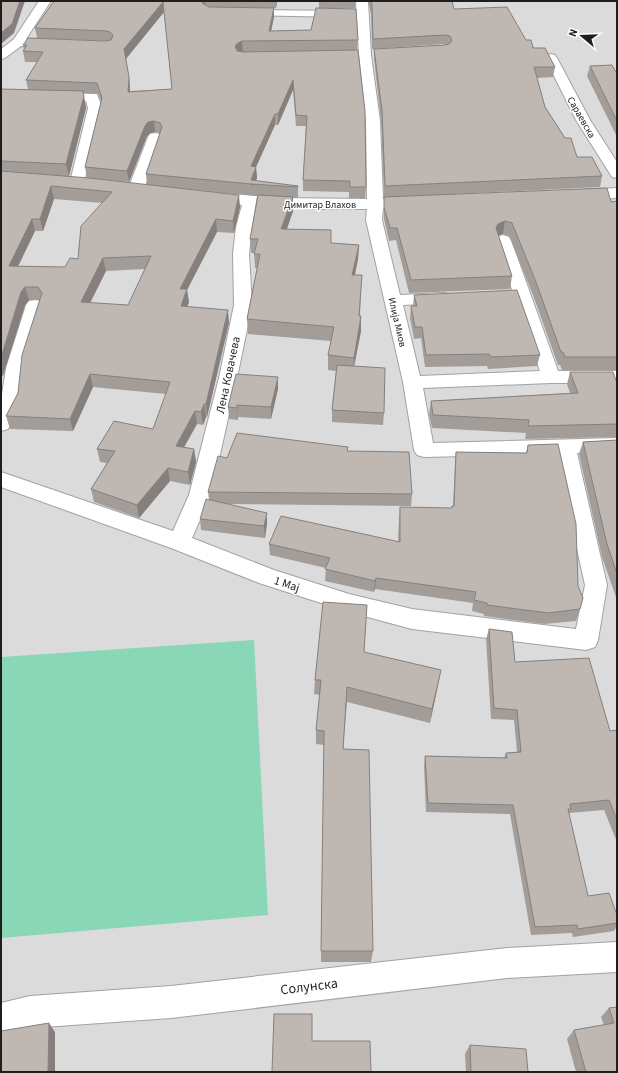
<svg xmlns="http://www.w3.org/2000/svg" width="618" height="1073" viewBox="0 0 618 1073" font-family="'Source Sans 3',sans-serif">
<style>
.residential{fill:#dcdbdb}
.pitch{fill:#89d7b7}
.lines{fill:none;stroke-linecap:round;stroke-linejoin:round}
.minor-casing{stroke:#a2a2a2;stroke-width:2}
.minor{fill:#fff;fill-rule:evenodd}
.wall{fill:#a39d99;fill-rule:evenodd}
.shaded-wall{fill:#85807d}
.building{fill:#beb7b2;stroke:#85807d;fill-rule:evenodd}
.labels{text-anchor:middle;stroke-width:3;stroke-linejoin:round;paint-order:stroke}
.far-street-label{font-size:10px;fill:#1e1e1e;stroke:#fff}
.street-label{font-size:12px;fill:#1e1e1e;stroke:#fff}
.near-street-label{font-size:14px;fill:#1e1e1e;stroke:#fff}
</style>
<rect width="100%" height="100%" fill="#eeebe5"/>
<!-- residential -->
<path class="residential" d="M1,1H617V1072H1Z"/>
<!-- pitch -->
<path class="pitch" d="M254,640L268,915L1,938V657Z"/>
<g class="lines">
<defs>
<path id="minor" d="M39,1H51L26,39H55L59,40L61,43L59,46L55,47L21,46L5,58L1,59V49L14,39Z
M356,1H368L371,55L380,121L383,199L395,200L398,203L395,206L383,208L382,220L400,295L443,293L449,294L452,298L449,302L443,303L403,305L420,376L540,371L495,240L497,237L503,235L509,237L511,240L558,371H617V383H551L423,388L433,443L617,438V452L577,453L607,585L598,640L595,647L586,650L412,629L349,612L259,583L171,548L1,487V472L173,531L189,495L219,378L234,305L233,254L236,227L242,205L206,200L203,197L206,194L211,192L278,198L367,199L366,121L359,55ZM258,206L323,209H367L366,220L403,382L414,450L417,455L424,457L556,454L585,585L576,629L412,609L349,594L274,570L192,538L211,495L237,378L252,305L249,254L252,227Z
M245,10L345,11L349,12L351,14L349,16L345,17L241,15L239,13L241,11Z
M551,54L555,55L557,58L590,120L617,162V178L612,177L576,120L545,58L547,55Z
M1,91L97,94L102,108L84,182L82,185L77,186L72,185L70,182L88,108L86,101L1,99Z
M155,133L160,134L162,137L144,189L141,192L136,194L131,192L128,189L148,137L150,134Z
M617,188V198L578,200L573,198L570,195L573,192L578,190Z
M35,300L41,301L44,305L24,368L20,406L8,429L1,431V401L6,368L26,305L29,301Z
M617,942V972L507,978L171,1018L30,1028L1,1035V1003L30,996L171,986L507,948Z"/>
</defs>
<!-- minor casing -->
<use href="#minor" class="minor-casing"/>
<!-- minor -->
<use href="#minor" class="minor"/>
</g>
<!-- wall -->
<path class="wall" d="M54,1H277L276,8H274V17L271,31L358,40L357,50L241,52L358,50L366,187L365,198H349V192L303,191V180L306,126H296L293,90L278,125H275L256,167L257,178L255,181L298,186V198H293V211L287,229L331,230V243L359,245L358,259L355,275L361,290L360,316L361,331L354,366L384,413L383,425L332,422V410L336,371L328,370V355L331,341L248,334L247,319L257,268H255L254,253H251L250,239L257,196L147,185L146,174L160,133L155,132L150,133L147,136L129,182L87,178L85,167L101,101L98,94L83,93L86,108L69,176L240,207L234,233L217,232L187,290L189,302L187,306L229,323L207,417H206L203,425L197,424L184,447L194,449L196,462L190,485L170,481L139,518L94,502L91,489L107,463L100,462L97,449L153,429L166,394L93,387L73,431L10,429L6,416L18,393L40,300H29L25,305L3,376H1V89H28L26,80L37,62H25L23,51L24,50L23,45L105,41H108L37,38L35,28ZM164,12L172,89L130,91V87L126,58ZM54,199L102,203L78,259L65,267L18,266L35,231H43ZM145,269L128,305L90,303L106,271Z
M319,1H356L355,8H319Z
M368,1H452L454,9L526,40L555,67L553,77L537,78L545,107L577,157L602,176L600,187L454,194L611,202L617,201V370H562L560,365H558L533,295L509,236L503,234L498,235L512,276L510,289L409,293L396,240L389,241L384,219V197L381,121L374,59V49L446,45L444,44L372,49L371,14Z
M590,66L617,74V137L587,76Z
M414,295L540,355L537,366L488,369L487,366L425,367L421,338L414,339L410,318L411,306H413Z
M570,372L617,383V437L525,439L526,433L432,428L429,414L431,401L570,393L567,384Z
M278,377V389L271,419L238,417V420L229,419L228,407Z
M617,440V600L602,557L579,454L583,442Z
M528,445L578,586L580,609L576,621L544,624L484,616V614L472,611L473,603L375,589L374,592L325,581L326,568L270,555L269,544L398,542L399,518L400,507L452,508L453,506L455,464L456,452L526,453Z
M348,451L412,494L411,506L227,504L267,524L265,538L201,530L200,519L209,500L208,492L227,458Z
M489,629L515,662L610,731L617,730V842L604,810L570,813L569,814L588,896L617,915V926L614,931L573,937L572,933L531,935L510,814L426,812L424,766L425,756L504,758L506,753L517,752L514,720L491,719L486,639Z
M364,652L438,685L430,723L347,702L343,750L373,951L371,962H321L324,745L316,744V730L320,695L314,694L315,680Z
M617,1007V1072H576L567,1039L574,1030L604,1025L601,1017L609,1008Z
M470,1045L528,1072H466L465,1054Z"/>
<!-- shaded-wall -->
<path class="shaded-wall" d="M20,1H25L14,33L1,44V33Z
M204,1H205L206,9L202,3Z
M276,1H277L276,8Z
M163,2L164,12L126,59L124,49Z
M274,8V17L269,41V31Z
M242,41L243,52L239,53L236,56L235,46L238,43Z
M129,77L130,87L129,102L128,92Z
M293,80V90L278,125V114Z
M84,96L86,108L69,176L66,164Z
M275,114V125L256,167L257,178L254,185H251V166Z
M154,121L155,132L150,133L147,136L129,182L127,171L145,126L148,122Z
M51,186L54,199L43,231L40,219Z
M239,195L240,207L234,233L233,221Z
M293,197V211L282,243L281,229Z
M32,219L35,231L12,279L9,266Z
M216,219L217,232L187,290L189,302L183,319L180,289Z
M505,221L503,234L496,236V228L498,224Z
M359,245L358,259L352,289V275Z
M103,258L106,271L84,315L81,302Z
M25,287L29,300L25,305L3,376L1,369V358L21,292Z
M228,310L229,323L207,417L206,404Z
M361,316V331L353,372L354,358Z
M90,374L93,387L73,431L70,419Z
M278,377V389L271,419V407Z
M204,404L206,417L203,425L201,412Z
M237,405L238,417V420L237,408Z
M195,411L197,424L178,458L176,446Z
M194,449L196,462L190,485L188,472Z
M168,468L170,481L139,518L137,505Z
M267,513V524L265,538L264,526Z
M376,578L375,589L374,592L375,581Z
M441,670L438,685L430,723L432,709Z
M49,1023L55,1032V1072H48Z"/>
<!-- building -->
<path class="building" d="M1,1H20L12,24L1,33Z
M54,1H204L202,3L209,7L274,8L269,31L311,30L316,8L356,9L358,40L242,41L238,43L235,46L237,51L243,52L358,50L365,111L366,187H350V181L303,180L307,116L296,115L293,80L278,114H275L251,166L256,167L251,180L298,186V187L251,184L146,174L162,127L160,123L154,121L148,122L145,126L127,171L85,167L102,98L97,83L26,80L43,52L23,51L27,45H23L28,38L105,41L111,40L113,35L110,32L106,31L35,28ZM163,2L172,89L128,92L129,77L124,49Z
M371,1H452L454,9L507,7L526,40H531L533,48H545L555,67H534L545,107L565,138H571L577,157H592L602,176L385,186L382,110L374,49L445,45L449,44L452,41L450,36L445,35L373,39L372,4Z
M612,65L617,74V121L590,66Z
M1,89L83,91L84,96L66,164L1,161Z
M1,171L89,178L239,195L233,221L216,219L180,289H187L181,306L228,310L206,404H204L201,412L195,411L176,446L194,449L188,472L168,468L137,505L91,489L115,451L97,449L114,421L153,429L170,382L90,374L70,419L6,416L18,393L22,355L42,293L38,287H25L21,292L1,358ZM51,186L112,192L81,226L78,259L70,258L65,267L9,266L32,219H40ZM151,256L128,305L81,302L103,258Z
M607,188L611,202L617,201V357H565L563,352H561L536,282L512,223L505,221L498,224L496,228L512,276L411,280L397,228H390L384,207V197Z
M258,195L293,197L281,229L331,230V243L359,245L352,275H362L359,316H361L354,358L328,355L334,327L247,319L260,254H254L258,239H250Z
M517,290L540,355L491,357L489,354L426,355L422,327H415L411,306H417L414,295Z
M337,365L385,368L384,413L332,410Z
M570,372H613L617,383V424L528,426L529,420L433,415L431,401L578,393Z
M236,374L278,377L271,407L237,405V408L228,407Z
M237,433L348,447L347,451L409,452L412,494L208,492L218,456L227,458Z
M617,440V574L607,544L583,442Z
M558,444L576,524L578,586L583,598L580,609L548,613L487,605V603L474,600L476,592L376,578L375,581L325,569L330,558L269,544L281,516L400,542V507L452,508V506H454L456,452L527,453L528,445Z
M206,499L267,513L264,526L200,519Z
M323,602L367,605L364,652L441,670L432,709L347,687L343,749L369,750L373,951H321L324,731L316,730L321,680H315Z
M489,629L512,632L515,662L589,658L610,731L617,730V820L609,800L570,804L571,809H568L588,896L609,893L617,915V923L578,929L577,925L535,927L513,805L428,803L425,756L507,758L506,753L521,752L517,710L494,708Z
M617,1007V1072H586L574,1030L614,1023L609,1008Z
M274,1014H312V1041H370L371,1072H380H272Z
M49,1023L48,1072H1V1031Z
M470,1045L526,1049L528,1072H471Z"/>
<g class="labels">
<!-- far-street labels -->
<g class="far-street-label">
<text transform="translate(582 117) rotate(60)" y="4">Сараевска</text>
<text x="320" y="208">Димитар Влахов</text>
<text transform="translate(398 322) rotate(77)" y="4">Илија Миов</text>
</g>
<!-- street labels -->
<g class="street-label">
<text transform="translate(228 375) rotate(-78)" y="4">Лена Ковачева</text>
<text transform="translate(287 584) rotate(18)" y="4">1 Мај</text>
</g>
<!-- near-street labels -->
<g class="near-street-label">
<text transform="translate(309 986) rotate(-7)" y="5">Солунска</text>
</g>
</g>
<!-- border -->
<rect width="618" height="1073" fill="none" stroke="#1e1e1e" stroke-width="4"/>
<!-- north arrow -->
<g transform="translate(582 36) rotate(289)" stroke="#ffffff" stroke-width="3" paint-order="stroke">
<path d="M0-3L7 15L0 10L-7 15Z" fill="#1e1e1e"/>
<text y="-6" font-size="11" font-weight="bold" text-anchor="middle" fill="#1e1e1e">N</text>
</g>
</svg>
